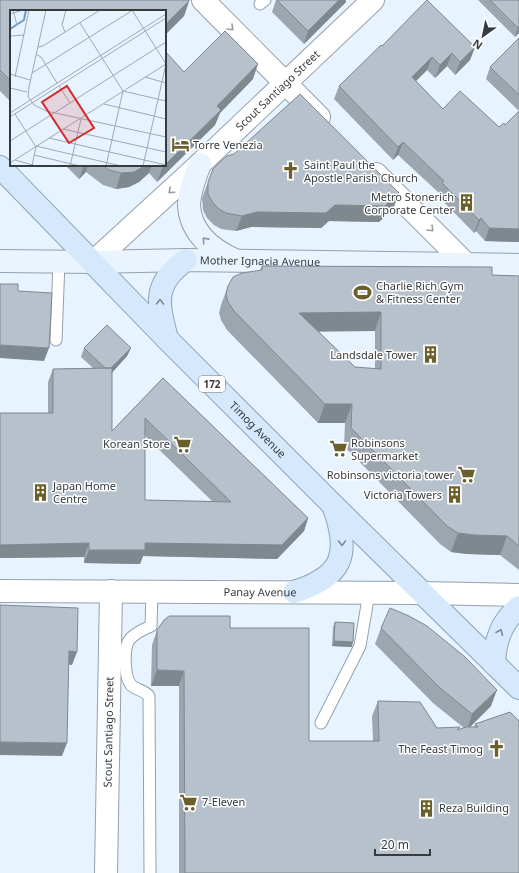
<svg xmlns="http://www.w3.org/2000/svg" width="519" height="873" viewBox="0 0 519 873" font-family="'Noto Sans',sans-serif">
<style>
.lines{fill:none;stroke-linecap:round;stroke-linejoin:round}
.lane-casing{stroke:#95a0aa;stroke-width:13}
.street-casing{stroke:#95a0aa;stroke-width:24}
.secondary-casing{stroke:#95a0aa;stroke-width:24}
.primary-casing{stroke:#8ca3b9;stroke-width:24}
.lane{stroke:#fff;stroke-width:11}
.street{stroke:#fff;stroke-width:22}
.secondary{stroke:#eaf4fe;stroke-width:22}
.primary{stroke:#d6e9fc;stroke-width:22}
.wall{fill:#9da6af;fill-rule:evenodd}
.shaded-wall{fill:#7f878f}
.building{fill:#b6c1cc;stroke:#7f878f;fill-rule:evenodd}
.oneway{stroke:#9a9d9f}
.oneway2{stroke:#90989e}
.oneway3{stroke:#7e8994}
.labels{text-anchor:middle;stroke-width:3;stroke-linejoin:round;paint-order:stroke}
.shield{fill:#fff;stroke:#727679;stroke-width:1}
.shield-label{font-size:10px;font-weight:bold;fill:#363b3f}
.street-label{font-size:11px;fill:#363b3f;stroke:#fff}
.poi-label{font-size:11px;fill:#363b3f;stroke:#fff;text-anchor:start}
.inset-river{fill:none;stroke:#659bcc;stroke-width:2}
.inset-road{fill:none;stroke:#a0a9b2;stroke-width:1}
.view{fill:#d62828;fill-opacity:0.15;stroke:#d62828;stroke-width:2}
.inset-edge{fill:none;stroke:#363b3f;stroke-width:2}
</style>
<rect width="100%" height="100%" fill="#e7f3fe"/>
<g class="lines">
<defs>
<path id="lane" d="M260,4L265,0
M56,340L59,262
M321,723L360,646L369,593
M150,873L149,696C144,690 136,690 131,685C124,676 123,647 130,639C135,633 144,629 151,626L152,591"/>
<g id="street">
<path d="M203,0L319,117"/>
<path d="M376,174L466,264"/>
<path id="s1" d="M93,262L200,164L373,0"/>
<path id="s2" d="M0,591L422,593L519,595"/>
<path id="s3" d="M106,873L111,591"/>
</g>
<g id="secondary">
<path d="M200,164C195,177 189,192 189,206C191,233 212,250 235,260"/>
<path id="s4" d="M0,261L93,262L186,260L519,265"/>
</g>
<g id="primary">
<path id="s5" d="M0,167L168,340L333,505L519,688"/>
<path d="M167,339C158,304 152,284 186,260"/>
<path d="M294,592C342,577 351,555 334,508"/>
<path d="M494,664C495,641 501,622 519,607"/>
</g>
</defs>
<!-- lane casing -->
<use href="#lane" class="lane-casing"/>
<!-- street casing -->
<use href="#street" class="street-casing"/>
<!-- secondary casing -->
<use href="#secondary" class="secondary-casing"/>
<!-- primary casing -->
<use href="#primary" class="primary-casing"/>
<!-- lane -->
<use href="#lane" class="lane"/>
<!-- street -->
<use href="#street" class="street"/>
<!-- secondary -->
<use href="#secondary" class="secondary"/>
<!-- primary -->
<use href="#primary" class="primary"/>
</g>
<!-- wall -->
<path class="wall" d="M0,0L189,1L184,16L165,35V11H11V102L0,91Z
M276,0H346V2L304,44L272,12Z
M478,0H518L519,33L515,37Z
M519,38V242L485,241L476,231L474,233L438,196L439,193L398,155L393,160L334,99L339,86L382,46L475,47L470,60L455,75L447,66L435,78L427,70L416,81L443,109L499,127L505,125L519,111L486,79L490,67Z
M184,72L253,79L220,113L215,125L157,182L149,173L139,182L129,187L116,189L103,185L86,172L79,179L65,165H165Z
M208,182L399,193L393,209L379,222L329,221L321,228L251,227L236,231L221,229L214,225L207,218L203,210L202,198Z
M262,266L492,275L519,276V570L500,555L467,554L451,552L440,544L344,446L345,423H318L227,330L221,320L219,313L221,305L228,286L260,270ZM318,331H375V369L355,367Z
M84,348H131L127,356L112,373V431L163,378L308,518L304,531L277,559L143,556L140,564L84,563V557L0,558V413H48V382L53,369L93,368L81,357ZM145,436L212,501L145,500Z
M335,622L352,647L332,646L333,627Z
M230,628L309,741H373L372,716L378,701L437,728L459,729L464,728L433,703L375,644L381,628L491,706L470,727H474L475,724L510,712L519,873H179V686H151L152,645L157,630Z"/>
<!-- shaded-wall -->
<path class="shaded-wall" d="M339,0H346V2L304,44L308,31Z
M189,1L184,16L165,35V25Z
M519,27V33L515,37L518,28Z
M475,47L470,60L455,75L460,62Z
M452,53L447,66L435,78L440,65Z
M432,57L427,70L407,90L412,77Z
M258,64L253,79L220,113L215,125L157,182L163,166L217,106Z
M403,142L398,155L393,160L398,147Z
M84,165H88L86,172L79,179Z
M146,165H152L149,173L139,182L129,187L116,189L121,173Z
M399,193L393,209L379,222L329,221L321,228L251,227L236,231L242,216L257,212L335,205Z
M481,218L476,231L474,233L479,220Z
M489,228L519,229V242L485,241Z
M381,312L375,331L292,332L299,313Z
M0,345L49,348L44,361L0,358Z
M131,348L127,356L105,380L108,371Z
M325,404H352L345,423H318Z
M308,518L304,531L277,559L143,556L140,564L84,563L89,550L145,543Z
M458,533L507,536L500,555L467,554L451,552Z
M89,543L84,557L0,558V545Z
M334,641L353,642L352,647L332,646Z
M69,651L77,652L72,665L64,664Z
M157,670L184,671L179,686H151Z
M497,690L491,706L467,730L472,714Z
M0,742L67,743L62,756L0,755Z"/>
<!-- building -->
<path class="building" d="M0,0H189V1L165,25V11H11V81L0,70Z
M277,0H339L308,31Z
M427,0L475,47L460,62L452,53L440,65L432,57L412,77L443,109L460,91L499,127L504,123L505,125L519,111V229L489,228L481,218L479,220L442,183L444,181L403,142L398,147L339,86L381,45L382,46Z
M490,0H518L519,1V27L518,28Z
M225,31L258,64L217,106L221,110L165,165V51L184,72Z
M519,38V95L490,67Z
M300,94L399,193L385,206L335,205L326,213L257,212L242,216L226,213L219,209L213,203L208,194V182L213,169L220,162L227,156L234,154Z
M102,165H146L134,172L121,173L109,170Z
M262,266L492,267V275L519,276V546L507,536L474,535L458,533L447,526L351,428L352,404H325L234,311L228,302L226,294L228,286L233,277L242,273L262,270ZM381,312V369L355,367L299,313Z
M0,284H18V291L52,293L49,348L0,345Z
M107,325L131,348L111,368H105L84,348Z
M112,368V431L163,378L308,518L282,545L145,543V550H89V543L0,545V413H53V369ZM145,418L231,502L145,500Z
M0,605L78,608L77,652L69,651L67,743L0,742Z
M390,608L409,616L427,626L465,657L497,690L472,714L439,687L381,628Z
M169,616H230V628H309V741H379L378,701L420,702L437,728L460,727L457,730L466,727H478L475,724L510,712L519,721V873H185L184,671L157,670V630L164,620Z
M335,622L354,623L353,642L334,641Z"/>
<!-- one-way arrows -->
<defs><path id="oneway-chevron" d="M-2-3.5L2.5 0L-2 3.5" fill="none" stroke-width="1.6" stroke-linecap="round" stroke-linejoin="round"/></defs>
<g class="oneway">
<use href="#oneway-chevron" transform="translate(231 28) rotate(45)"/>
<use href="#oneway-chevron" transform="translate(171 191) rotate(138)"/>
<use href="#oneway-chevron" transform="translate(431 229) rotate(45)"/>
</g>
<use class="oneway2" href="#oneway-chevron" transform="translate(205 240) rotate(-132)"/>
<g class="oneway3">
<use href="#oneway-chevron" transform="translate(160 302) rotate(-89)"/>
<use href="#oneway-chevron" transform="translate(342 543) rotate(90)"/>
<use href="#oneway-chevron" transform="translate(500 632) rotate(-67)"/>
</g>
<!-- icons -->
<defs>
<symbol id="hotel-bare" viewBox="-9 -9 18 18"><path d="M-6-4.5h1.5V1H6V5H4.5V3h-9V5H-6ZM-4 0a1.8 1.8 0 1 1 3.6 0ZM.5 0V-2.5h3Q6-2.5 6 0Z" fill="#6b5f2c" stroke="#fff" stroke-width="2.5" paint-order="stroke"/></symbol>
<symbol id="church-bare" viewBox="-9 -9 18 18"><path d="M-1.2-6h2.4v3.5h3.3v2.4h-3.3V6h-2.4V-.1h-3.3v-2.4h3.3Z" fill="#6b5f2c" stroke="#fff" stroke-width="2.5" paint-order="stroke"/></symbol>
<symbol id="building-bare" viewBox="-9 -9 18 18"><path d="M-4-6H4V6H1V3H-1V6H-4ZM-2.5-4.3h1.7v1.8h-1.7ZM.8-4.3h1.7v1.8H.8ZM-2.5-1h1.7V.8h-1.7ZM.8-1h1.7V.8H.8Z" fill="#6b5f2c" stroke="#fff" stroke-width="2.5" paint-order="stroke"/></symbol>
<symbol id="stadium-bare" viewBox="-9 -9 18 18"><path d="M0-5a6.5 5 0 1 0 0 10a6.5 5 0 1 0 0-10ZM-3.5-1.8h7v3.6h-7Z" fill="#6b5f2c" stroke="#fff" stroke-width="2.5" paint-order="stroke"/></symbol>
<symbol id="supermarket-bare" viewBox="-9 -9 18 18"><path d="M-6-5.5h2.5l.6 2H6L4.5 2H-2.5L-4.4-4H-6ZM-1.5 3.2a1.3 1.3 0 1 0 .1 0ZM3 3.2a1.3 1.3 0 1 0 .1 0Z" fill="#6b5f2c" stroke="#fff" stroke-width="2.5" paint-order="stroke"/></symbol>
</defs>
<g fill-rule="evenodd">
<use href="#hotel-bare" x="168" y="132" width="25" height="25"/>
<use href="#church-bare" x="278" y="158" width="25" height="25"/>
<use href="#building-bare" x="454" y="190" width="25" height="25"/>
<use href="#stadium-bare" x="350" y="280" width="25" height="25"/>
<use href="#building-bare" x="418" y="342" width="25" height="25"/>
<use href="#supermarket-bare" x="170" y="432" width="25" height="25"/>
<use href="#supermarket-bare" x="326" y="436" width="25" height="25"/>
<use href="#supermarket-bare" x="454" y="462" width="25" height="25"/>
<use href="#building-bare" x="28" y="480" width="25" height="25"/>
<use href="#building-bare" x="442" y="482" width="25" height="25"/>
<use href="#church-bare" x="484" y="736" width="25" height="25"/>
<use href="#supermarket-bare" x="176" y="790" width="25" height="25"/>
<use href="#building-bare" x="414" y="796" width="25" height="25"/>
</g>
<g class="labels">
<!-- shield labels -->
<rect class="shield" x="199" y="376" width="26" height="16" rx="3"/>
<g class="shield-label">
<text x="212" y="388">172</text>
</g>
<!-- street labels -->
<g class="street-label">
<text dy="4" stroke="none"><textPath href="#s1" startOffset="252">Scout Santiago Street</textPath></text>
<text dy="4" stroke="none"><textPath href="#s4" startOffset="260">Mother Ignacia Avenue</textPath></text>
<text dy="4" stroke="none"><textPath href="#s5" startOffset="368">Timog Avenue</textPath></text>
<text dy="4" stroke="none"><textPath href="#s2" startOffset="260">Panay Avenue</textPath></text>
<text dy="4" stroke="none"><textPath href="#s3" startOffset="141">Scout Santiago Street</textPath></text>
</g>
<!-- poi labels -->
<g class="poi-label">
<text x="193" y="149">Torre Venezia</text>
<text x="304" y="169">Saint Paul the<tspan x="304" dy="13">Apostle Parish Church</tspan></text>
<text x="454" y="201" text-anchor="end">Metro Stonerich<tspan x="454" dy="13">Corporate Center</tspan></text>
<text x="376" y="290">Charlie Rich Gym<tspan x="376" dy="13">&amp; Fitness Center</tspan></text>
<text x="417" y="359" text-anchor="end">Landsdale Tower</text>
<text x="351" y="447">Robinsons<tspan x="351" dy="13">Supermarket</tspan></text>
<text x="170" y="448" text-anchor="end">Korean Store</text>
<text x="454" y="479" text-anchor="end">Robinsons victoria tower</text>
<text x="53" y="490">Japan Home<tspan x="53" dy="13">Centre</tspan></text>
<text x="442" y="499" text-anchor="end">Victoria Towers</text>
<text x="483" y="753" text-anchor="end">The Feast Timog</text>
<text x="202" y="806">7-Eleven</text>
<text x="439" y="812">Reza Building</text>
</g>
</g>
<!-- overview -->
<g transform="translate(10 10)">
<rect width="156" height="156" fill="#e7f3fe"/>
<path class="inset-river" d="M0,19L14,10L16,0"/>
<path class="inset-road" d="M3,0L7,15M36,0L19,77L18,87L24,95L36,101L156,127M122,0L156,54M0,4L13,0M70,13L113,81L156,91M55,22L52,15L56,0M0,26L14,25M28,37L33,36L90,0M26,44L31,47L47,73M22,63L123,0M0,64L20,70M5,67L19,0M135,67L156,73M49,76L60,93M0,78L17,82M94,94L156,109M0,103L156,4M5,104L26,137L22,156M0,107L156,8M53,119L156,142M39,128L156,155M0,131L156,32M26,136L111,156M24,145L70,156M5,150L26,156M0,153L156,54M60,156L71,109M96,156L113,81M133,156L156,54"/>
<path class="view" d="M57,76L84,118L59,133L32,92Z"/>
<rect width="156" height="156" class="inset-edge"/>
</g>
<!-- north arrow -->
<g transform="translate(483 36) rotate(213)" stroke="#ffffff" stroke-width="3" paint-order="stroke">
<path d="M0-3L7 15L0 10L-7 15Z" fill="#363b3f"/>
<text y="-6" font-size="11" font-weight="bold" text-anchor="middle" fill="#363b3f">N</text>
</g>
<!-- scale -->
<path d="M375 849v6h55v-6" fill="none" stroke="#363b3f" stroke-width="2"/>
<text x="381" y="849" font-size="12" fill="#363b3f" stroke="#ffffff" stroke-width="3" paint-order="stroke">20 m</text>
</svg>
